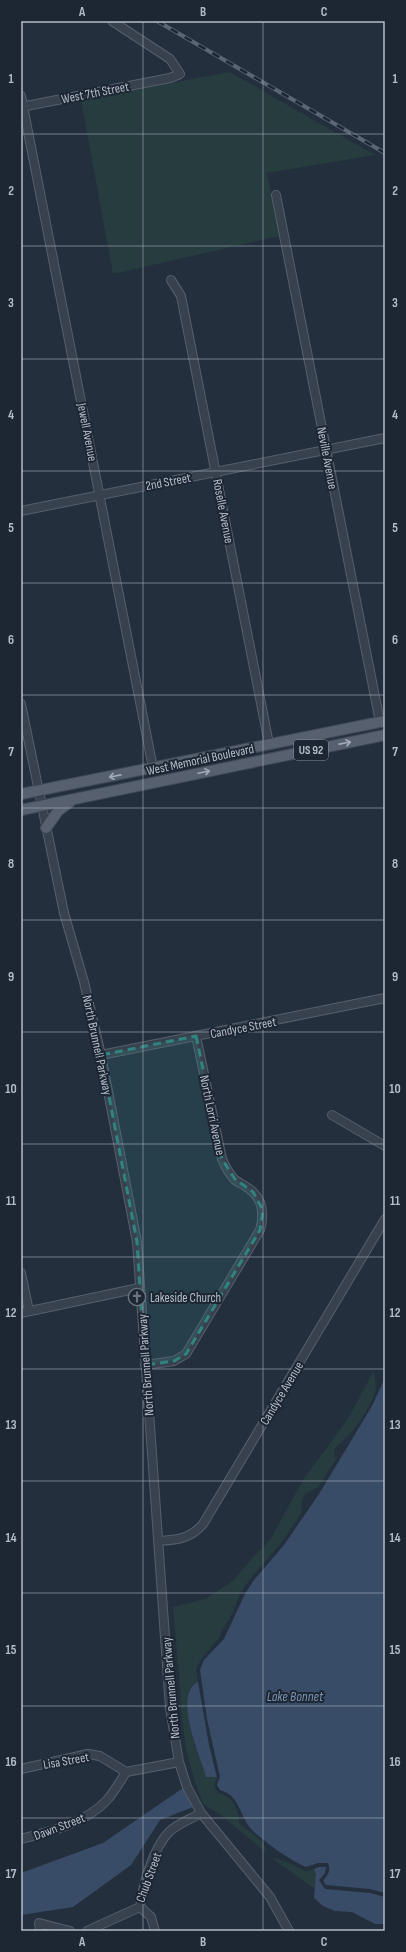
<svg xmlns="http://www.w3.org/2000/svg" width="406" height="1952" viewBox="0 0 406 1952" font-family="'Sofia Sans Condensed',sans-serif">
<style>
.green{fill:#263c3f}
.water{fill:#394c67}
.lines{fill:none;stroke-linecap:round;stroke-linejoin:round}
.minor-casing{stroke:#565f6c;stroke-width:10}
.major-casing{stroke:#414a57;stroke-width:12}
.minor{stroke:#38414e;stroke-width:8}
.major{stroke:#56606e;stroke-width:10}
.rail-casing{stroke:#5a6575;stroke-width:4}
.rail{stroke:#1d2633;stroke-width:2.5;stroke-dasharray:8;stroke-linecap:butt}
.oneway{stroke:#a1aab7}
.marked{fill:#308480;fill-opacity:0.2;stroke:#308480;stroke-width:3;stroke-dasharray:8 5;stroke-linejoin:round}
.grid{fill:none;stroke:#b4bcc9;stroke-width:1;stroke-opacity:0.55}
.labels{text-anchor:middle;stroke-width:4;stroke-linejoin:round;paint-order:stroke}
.shield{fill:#1d2633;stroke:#878f9c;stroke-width:1}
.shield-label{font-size:12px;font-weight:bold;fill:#b4bcc9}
.street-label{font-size:13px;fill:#b4bcc9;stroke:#1d2633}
.poi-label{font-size:13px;fill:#b4bcc9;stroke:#1d2633;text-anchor:start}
.water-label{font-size:14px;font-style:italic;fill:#7c92b1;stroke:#1d2633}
.neatline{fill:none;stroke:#b4bcc9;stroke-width:1.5}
.grid-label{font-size:13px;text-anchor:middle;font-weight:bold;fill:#b4bcc9}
</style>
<rect width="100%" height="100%" fill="#242f3e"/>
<!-- green -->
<path class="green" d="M230,72L375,155L267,173L279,236L113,274L81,100Z
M374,1370C374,1377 377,1385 375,1392C368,1413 352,1434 335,1448L334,1456L337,1458L318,1487L305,1494L301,1503L302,1512L282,1542L251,1578L241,1592L230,1618L221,1631L220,1637L202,1658L196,1669L198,1682L196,1684L187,1705L195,1745L206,1777H217L214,1785L217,1792C220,1795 225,1794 228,1797C235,1803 240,1814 239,1823L263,1842L267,1853L274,1858L289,1863L306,1871L314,1869L316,1874V1890L281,1865L221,1815L203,1804L195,1782L186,1749L181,1711L180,1687L173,1607L205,1599L233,1581L253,1557L270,1540L303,1480L349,1417Z"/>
<!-- water -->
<path class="water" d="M385,1378V1893L370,1889L326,1885L323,1881C328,1875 331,1871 328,1863H318L306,1867C288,1859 269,1845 254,1832C239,1818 241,1795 220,1790L217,1785L220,1777L207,1719L200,1670L204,1660L224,1639L245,1594L254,1580L284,1545L319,1494L372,1406Z
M198,1682L209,1745L217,1777H206C201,1758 172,1695 198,1682Z
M183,1788L193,1807L160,1820L131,1865L73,1907L21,1915V1873L103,1843Z
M319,1867H326L325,1873L319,1880L325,1889L370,1893L385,1897V1924H375L352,1912L335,1911L323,1906L314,1898L316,1874L314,1869Z"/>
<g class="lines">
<defs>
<path id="minor" d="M21,96L153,768
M21,107L170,78L180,74L170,59L112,21
M276,195L380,722
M171,280L181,296L269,744
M21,511L385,438
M21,704L64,913L84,982L101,1055L137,1242L170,1708L179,1762L187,1787L201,1813L270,1897L289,1931
M101,1055L385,998
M332,1115L385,1146
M21,1273L29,1311
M21,1313L139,1288
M145,1365L174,1361L186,1354L260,1230C264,1216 264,1203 253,1192C248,1187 241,1184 235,1180C229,1174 225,1166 222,1159L196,1036
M158,1541C177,1540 190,1539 203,1524L385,1219
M21,1769L88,1754L100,1756L126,1772L179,1762
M21,1839C49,1832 86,1823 107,1800C114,1792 120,1782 126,1772
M140,1907L151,1917L155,1931
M40,1931L39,1923L70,1931
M87,1931L140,1907C143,1885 153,1848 169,1832C177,1824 191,1819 201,1813"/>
<path id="major" d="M21,794L385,721
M21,810L385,735
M46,828L58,811L70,802"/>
</defs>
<!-- minor casing -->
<use href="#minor" class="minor-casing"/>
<!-- major casing -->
<use href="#major" class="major-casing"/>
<!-- minor -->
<use href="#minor" class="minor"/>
<!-- major -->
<use href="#major" class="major"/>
<defs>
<path id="rail" d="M157,21L385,153"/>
</defs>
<!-- rail casing -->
<use href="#rail" class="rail-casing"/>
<!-- rail -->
<use href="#rail" class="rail"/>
</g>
<!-- one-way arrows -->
<defs><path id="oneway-shaft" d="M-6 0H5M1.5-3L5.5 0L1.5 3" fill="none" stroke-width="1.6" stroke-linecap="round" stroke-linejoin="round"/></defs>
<g class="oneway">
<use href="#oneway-shaft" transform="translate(345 743) rotate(-11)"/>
<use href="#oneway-shaft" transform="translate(204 772) rotate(-12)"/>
<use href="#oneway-shaft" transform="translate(115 776) rotate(169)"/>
</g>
<!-- marked area -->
<path class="marked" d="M196,1036L222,1159L235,1179L253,1192L263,1210L260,1230L186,1354L174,1361L145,1365L137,1242L101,1055Z"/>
<!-- grid -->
<path class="grid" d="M143,21V1931M263,21V1931M21,134H385M21,246H385M21,359H385M21,471H385M21,583H385M21,695H385M21,808H385M21,920H385M21,1032H385M21,1144H385M21,1257H385M21,1369H385M21,1481H385M21,1593H385M21,1706H385M21,1818H385"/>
<!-- icons -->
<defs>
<symbol id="church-ring" viewBox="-11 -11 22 22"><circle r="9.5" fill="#1d2633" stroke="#6b7280" stroke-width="1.5"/><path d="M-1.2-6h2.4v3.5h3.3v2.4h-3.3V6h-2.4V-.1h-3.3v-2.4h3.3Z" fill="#6b7280"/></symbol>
</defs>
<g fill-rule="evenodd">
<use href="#church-ring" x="127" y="1287" width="20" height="20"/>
</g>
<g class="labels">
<!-- shield labels -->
<rect class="shield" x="294" y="740" width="34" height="20" rx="3"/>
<g class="shield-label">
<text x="311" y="754">US 92</text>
</g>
<!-- street labels -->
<g class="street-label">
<text transform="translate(95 92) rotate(-11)" y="5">West 7th Street</text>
<text transform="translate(88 432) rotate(79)" y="5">Jewell Avenue</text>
<text transform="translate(328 458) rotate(79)" y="5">Neville Avenue</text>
<text transform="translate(168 481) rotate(-11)" y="5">2nd Street</text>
<text transform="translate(224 511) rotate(79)" y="5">Roselle Avenue</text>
<text transform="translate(200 759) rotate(-12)" y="5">West Memorial Boulevard</text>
<text transform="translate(243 1027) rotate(-11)" y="5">Candyce Street</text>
<text transform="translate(98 1045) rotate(78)" y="5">North Brunnell Parkway</text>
<text transform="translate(213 1115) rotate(78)" y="5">North Lorri Avenue</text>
<text transform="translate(145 1365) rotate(-94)" y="5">North Brunnell Parkway</text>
<text transform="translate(281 1393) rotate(-59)" y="5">Candyce Avenue</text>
<text transform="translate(170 1688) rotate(-95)" y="5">North Brunnell Parkway</text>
<text transform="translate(66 1760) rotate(-10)" y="5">Lisa Street</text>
<text transform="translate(59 1826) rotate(-21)" y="5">Dawn Street</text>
<text transform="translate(148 1877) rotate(-70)" y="5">Chub Street</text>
</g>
<!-- poi labels -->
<g class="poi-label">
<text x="150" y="1302">Lakeside Church</text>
</g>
<!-- water labels -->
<g class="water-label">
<text x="295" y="1701">Lake Bonnet</text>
</g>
</g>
<!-- border -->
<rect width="406" height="1952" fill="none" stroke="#1d2633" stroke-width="44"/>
<rect x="22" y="22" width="362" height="1908" class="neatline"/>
<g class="grid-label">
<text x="82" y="16">A</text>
<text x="203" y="16">B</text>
<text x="324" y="16">C</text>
<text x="11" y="83">1</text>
<text x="395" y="83">1</text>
<text x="11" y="195">2</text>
<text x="395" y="195">2</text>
<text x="11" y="307">3</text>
<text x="395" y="307">3</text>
<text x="11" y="419">4</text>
<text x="395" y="419">4</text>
<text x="11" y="532">5</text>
<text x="395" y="532">5</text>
<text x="11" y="644">6</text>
<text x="395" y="644">6</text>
<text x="11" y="756">7</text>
<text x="395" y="756">7</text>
<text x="11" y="868">8</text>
<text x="395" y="868">8</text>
<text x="11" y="981">9</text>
<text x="395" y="981">9</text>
<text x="11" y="1093">10</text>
<text x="395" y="1093">10</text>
<text x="11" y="1205">11</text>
<text x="395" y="1205">11</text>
<text x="11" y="1317">12</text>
<text x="395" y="1317">12</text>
<text x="11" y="1429">13</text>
<text x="395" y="1429">13</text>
<text x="11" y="1542">14</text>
<text x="395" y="1542">14</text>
<text x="11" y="1654">15</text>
<text x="395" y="1654">15</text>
<text x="11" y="1766">16</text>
<text x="395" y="1766">16</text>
<text x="11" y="1878">17</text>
<text x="395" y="1878">17</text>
<text x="82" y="1946">A</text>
<text x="203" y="1946">B</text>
<text x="324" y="1946">C</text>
</g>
</svg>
